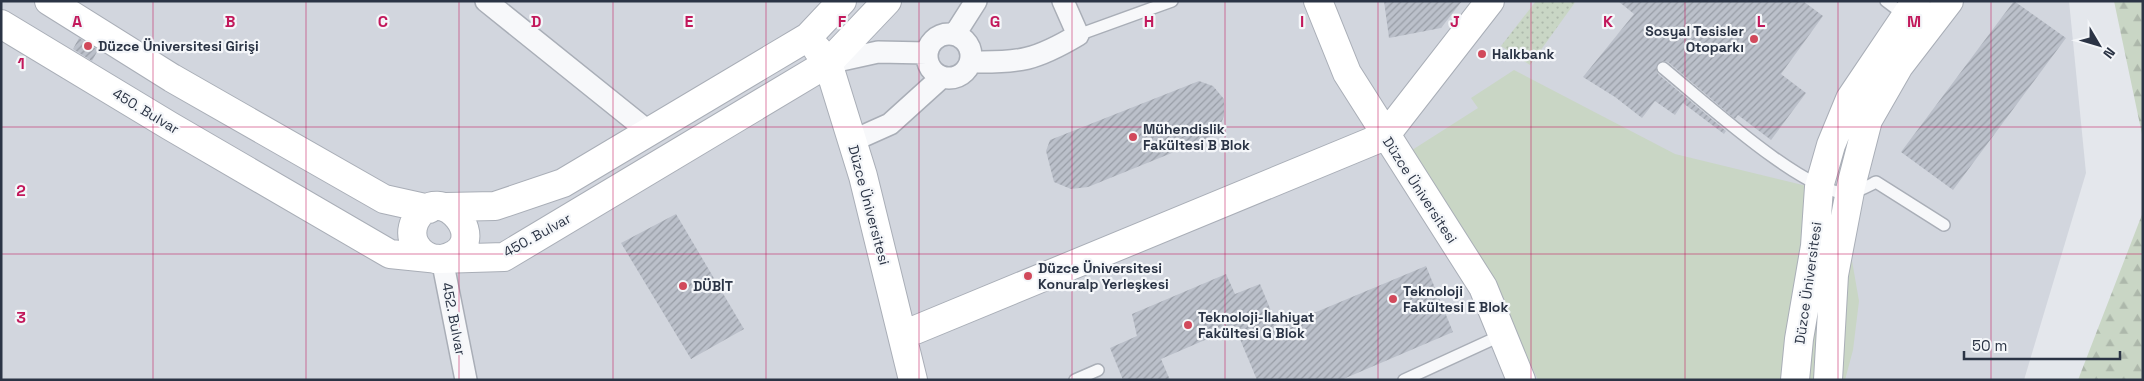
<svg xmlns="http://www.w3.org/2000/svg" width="2144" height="381" viewBox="0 0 2144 381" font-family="'Space Grotesk',sans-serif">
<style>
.built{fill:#d2d6de}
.grass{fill:url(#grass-dots)}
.forest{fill:url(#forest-firs)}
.park{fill:#c9d6c5}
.building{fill:url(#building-hatch)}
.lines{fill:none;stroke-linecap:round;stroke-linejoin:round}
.lane-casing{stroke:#a9aeb7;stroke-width:14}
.street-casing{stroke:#a9aeb7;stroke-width:24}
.secondary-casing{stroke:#a9aeb7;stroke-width:30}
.lane{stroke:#f7f8fa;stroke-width:11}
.street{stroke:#f7f8fa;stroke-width:21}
.secondary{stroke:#fff;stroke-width:28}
.grid{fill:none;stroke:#c2185b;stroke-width:1;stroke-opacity:0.55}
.poi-dot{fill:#d1495b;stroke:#f4f6f9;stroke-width:2}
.labels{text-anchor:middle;stroke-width:4.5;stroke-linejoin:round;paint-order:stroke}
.poi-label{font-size:14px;font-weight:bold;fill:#2b3445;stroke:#f4f6f9;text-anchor:start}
.street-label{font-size:14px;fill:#2b3445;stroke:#f4f6f9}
.grid-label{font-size:16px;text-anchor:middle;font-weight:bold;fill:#c2185b;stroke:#f4f6f9;stroke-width:4.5;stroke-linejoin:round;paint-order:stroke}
</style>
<defs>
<pattern id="grass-dots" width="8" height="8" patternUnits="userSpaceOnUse" patternTransform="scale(1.25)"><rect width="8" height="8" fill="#c9d6c5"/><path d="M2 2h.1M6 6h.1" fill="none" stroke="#adb8ab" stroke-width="1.8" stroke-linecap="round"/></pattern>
<pattern id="forest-firs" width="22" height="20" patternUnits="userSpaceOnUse" patternTransform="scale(1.25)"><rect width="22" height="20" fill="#c9d6c5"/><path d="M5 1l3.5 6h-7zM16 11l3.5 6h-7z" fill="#adb8ab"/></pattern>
<pattern id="building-hatch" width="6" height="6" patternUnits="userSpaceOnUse" patternTransform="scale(1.25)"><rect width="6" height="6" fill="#bbc0ca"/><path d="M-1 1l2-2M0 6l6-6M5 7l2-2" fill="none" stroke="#989da6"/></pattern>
</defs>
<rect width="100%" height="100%" fill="#e4e7ec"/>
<!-- built -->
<path class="built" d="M1,1H2069L2086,173L2024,380H1Z"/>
<!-- grass -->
<path class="grass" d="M1536,1H1576L1530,65L1501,46Z"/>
<!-- forest -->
<path class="forest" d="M2114,1H2143V139Z
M2143,212V380H2078Z"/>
<!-- park -->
<path class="park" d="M1514,70L1675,154L1815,188L1850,249L1859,301L1853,350L1845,380H1538L1502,302L1409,152L1478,108L1471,98Z"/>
<!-- building -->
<path class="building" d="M1384,1H1462L1441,28L1389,38Z
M1618,1H1803L1823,16L1781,74L1806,93L1771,140L1738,115L1735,119L1668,62L1661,61L1656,66L1658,74L1726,131L1724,134L1683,103L1675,115L1655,101L1642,118L1615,97L1583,77L1634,14Z
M2014,1L2066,38L1953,190L1901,152Z
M79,38L98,50L92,61L73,49Z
M1199,81L1213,86L1224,99V116L1216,135L1088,187L1071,189L1054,182L1046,151L1050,140Z
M676,214L744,329L691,359L621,243Z
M1426,266L1453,332L1341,380H1257L1235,327L1161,359L1170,380H1123L1110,348L1137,336L1132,314L1226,274L1235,294L1260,284L1278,328Z"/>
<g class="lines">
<defs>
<path id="lane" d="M1886,1L1907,17
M1078,35L1172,1
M1663,68C1698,96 1809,199 1851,193C1859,191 1868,186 1876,182L1944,225
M1075,380L1098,370
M1404,380L1502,335"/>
<path id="street" d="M486,1L649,132
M927 56a22 22 0 1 1 44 0a22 22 0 1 1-44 0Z
M955,34L976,1
M971,62C1020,63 1036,60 1078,35L1063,1
M828,63L878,52L927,53
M852,141L890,124L942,77
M442,259L466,380"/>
<path id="secondary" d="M49,1L172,78L384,199L429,209
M1318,1L1347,73L1483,287L1521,380
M1,24L170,126L390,254L439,259L504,257L828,63L887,1
M817,49L828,63L863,176L913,380
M446,207L495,206L563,183L808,37L842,1
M435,259C418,255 407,239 415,221C439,175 498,246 442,259
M903,335L1385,136L1490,1
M1795,380L1799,339L1815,246L1819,187L1831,145L1850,99L1916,1
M1828,380L1834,275L1851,186L1868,120L1899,66L1949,1"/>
</defs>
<!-- lane casing -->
<use href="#lane" class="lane-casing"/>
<!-- street casing -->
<use href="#street" class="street-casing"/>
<!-- secondary casing -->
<use href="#secondary" class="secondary-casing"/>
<!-- lane -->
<use href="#lane" class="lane"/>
<!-- street -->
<use href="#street" class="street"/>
<!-- secondary -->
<use href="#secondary" class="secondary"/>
</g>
<!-- grid -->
<path class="grid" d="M153,1V380M306,1V380M459,1V380M613,1V380M766,1V380M919,1V380M1072,1V380M1225,1V380M1378,1V380M1531,1V380M1685,1V380M1838,1V380M1991,1V380M1,127H2143M1,254H2143"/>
<!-- markers -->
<g class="poi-dot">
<circle cx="1754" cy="39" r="5"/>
<circle cx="88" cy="46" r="5"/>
<circle cx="1482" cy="54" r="5"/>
<circle cx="1133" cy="137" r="5"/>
<circle cx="1028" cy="276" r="5"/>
<circle cx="683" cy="286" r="5"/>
<circle cx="1393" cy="299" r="5"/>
<circle cx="1188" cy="325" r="5"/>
</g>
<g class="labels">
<!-- poi labels -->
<g class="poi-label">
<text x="1744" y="36" text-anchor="end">Sosyal Tesisler<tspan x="1744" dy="16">Otoparkı</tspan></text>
<text x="98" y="51">Düzce Üniversitesi Girişi</text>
<text x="1492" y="59">Halkbank</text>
<text x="1143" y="134">Mühendislik<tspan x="1143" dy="16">Fakültesi B Blok</tspan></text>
<text x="1038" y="273">Düzce Üniversitesi<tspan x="1038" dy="16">Konuralp Yerleşkesi</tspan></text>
<text x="693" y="291">DÜBİT</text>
<text x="1403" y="296">Teknoloji<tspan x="1403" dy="16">Fakültesi E Blok</tspan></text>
<text x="1198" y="322">Teknoloji-İlahiyat<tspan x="1198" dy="16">Fakültesi G Blok</tspan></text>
</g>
<!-- street labels -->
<g class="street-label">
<text transform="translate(146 111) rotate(31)" y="5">450. Bulvar</text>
<text transform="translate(1420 190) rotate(57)" y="5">Düzce Üniversitesi</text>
<text transform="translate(869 205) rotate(75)" y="5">Düzce Üniversitesi</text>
<text transform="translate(537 235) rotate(-29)" y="5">450. Bulvar</text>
<text transform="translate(1808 283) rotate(-82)" y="5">Düzce Üniversitesi</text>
<text transform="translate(454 319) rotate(79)" y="5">452. Bulvar</text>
</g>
</g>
<g class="grid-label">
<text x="77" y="27">A</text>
<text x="230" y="27">B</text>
<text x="383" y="27">C</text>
<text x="536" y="27">D</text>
<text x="689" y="27">E</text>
<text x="842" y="27">F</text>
<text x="995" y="27">G</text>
<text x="1149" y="27">H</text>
<text x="1302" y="27">I</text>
<text x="1455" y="27">J</text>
<text x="1608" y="27">K</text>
<text x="1761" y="27">L</text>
<text x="1914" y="27">M</text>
<text x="21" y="69">1</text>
<text x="21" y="196">2</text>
<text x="21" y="323">3</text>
</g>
<!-- border -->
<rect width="2144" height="381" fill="none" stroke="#2b3445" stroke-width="5"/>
<!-- north arrow -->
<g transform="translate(2099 45) rotate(128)" stroke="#f4f6f9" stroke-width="4" paint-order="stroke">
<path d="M0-4L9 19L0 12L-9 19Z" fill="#2b3445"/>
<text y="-8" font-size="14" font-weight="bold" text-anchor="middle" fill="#2b3445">N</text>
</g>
<!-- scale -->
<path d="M1964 351v8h156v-8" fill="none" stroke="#2b3445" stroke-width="2.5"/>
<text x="1972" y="351" font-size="15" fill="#2b3445" stroke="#f4f6f9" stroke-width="4" paint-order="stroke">50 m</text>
</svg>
